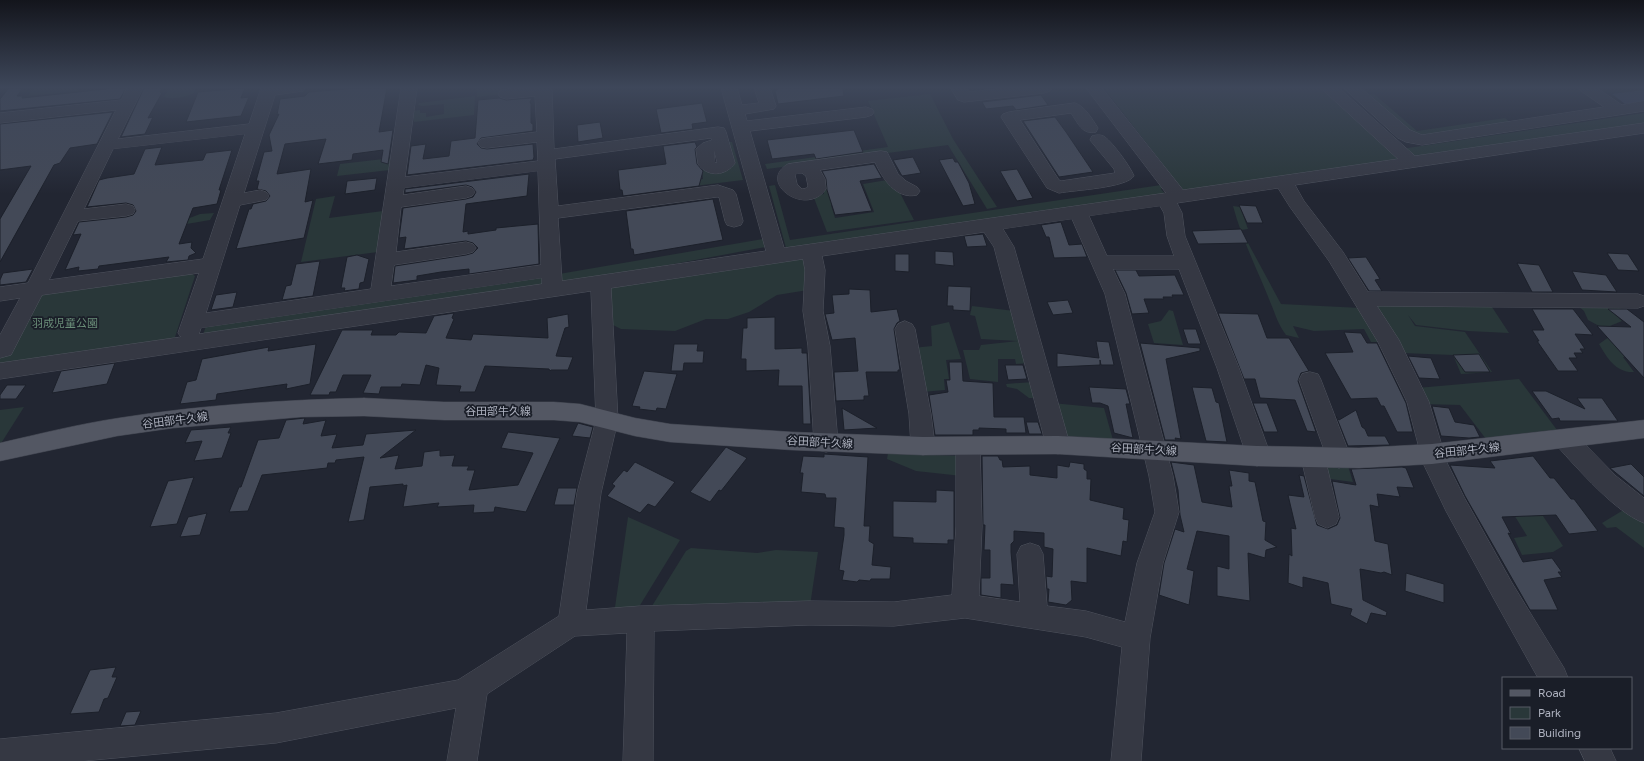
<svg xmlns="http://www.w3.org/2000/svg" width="1644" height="761" viewBox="0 0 1644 761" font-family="Figtree,'Noto Sans JP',sans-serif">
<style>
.green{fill:#293739}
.water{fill:#39415a}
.building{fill:#434957;stroke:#1c202a}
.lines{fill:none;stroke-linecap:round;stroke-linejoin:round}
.minor-casing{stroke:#4f535e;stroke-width:1}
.major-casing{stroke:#3e424d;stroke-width:1}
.minor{fill:#353843;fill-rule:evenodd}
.major{fill:#535763;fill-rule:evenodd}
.labels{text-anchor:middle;stroke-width:3.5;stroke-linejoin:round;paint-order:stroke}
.park-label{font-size:11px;fill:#6a8d78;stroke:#1a1e28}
.street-label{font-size:11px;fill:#afb3c0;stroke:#1a1e28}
</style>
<rect width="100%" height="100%" fill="#222632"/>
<!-- green -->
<path class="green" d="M33,88H79L77,91L28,96Z
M169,88H196L194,93C185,97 175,100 164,97Z
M477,88H504V94L477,97Z
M1104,88H1324L1399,157L1397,162L1184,192Z
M930,94L953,139L997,207L987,209L948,145L767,169L765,164L888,147L868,101Z
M1374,94L1417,131L1505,118L1511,123L1418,137L1365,95Z
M475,96L474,115L414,122L412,111L420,110V113H426V117L444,114V104L422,106L418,105L419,103Z
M1644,113V125L1416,158L1401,149Z
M725,142H732L743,180L670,189L669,183L703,179L702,170L723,171Z
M392,158L390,170L337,176L340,164Z
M887,180L898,189L914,220L827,232L814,198L816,195L824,194L822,186L829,185L837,204L831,205L835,218L874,212L863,184Z
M775,185L790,240L1161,185L1163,187L1161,189L1165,194L786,248L769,186Z
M335,196L329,218L383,211L378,252L301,262L316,199Z
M1233,206L1240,207L1248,229L1241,230L1281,304L1361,308L1386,342H1371L1364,329L1314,331L1293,326L1299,338L1286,335C1278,324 1276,316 1271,304C1258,271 1242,240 1233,206Z
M214,213L210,220L181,225L182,221L200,214Z
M763,239L766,247L565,284L559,281V274Z
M808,257V290L777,295L749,312L728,319H706L675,331L621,329L611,324L609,291L614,285Z
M191,273L195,276L175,337L167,342L0,366V355L38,297L46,292Z
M539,276L546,279L540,287L203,335L206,326Z
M1490,304L1509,333L1468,331L1416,325L1408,315L1415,326L1465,332L1492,372L1461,374L1453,355L1402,353L1370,305Z
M1576,304L1624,307L1612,312L1622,321L1610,326L1641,353L1623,357L1634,372C1616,373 1607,358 1599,344L1609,337L1601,327L1588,320L1584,311Z
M972,306L1015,311L1029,363L1016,364L1015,359H998V382L970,379L963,350H979L981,345L1018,341L981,339L975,316L970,315Z
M1169,310L1173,311L1183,345L1154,343L1148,324L1161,321Z
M949,322L961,359L946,360L949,379H944L945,390L922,392L912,348L932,346L931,326Z
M1519,379L1557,430L1486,439L1460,405L1423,404L1417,388Z
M1033,382L1035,398H1029L1017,389L1007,387L1006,384Z
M1052,403L1104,408L1113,440L1065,438Z
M24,407L0,445V410Z
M888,453L960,456L962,476L916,471L887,459Z
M1324,464L1348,466L1353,482L1323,478Z
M1535,504L1563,546L1553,552L1522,555L1514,538L1527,536L1508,505Z
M1630,506L1644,518V548L1616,527L1607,528L1602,523Z
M628,517L680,540L634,615L614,614Z
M691,548L757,553L776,550L818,552L810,606H652L686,551Z"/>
<!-- water -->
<path class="water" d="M1644,90V101L1625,104L1612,94Z"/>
<!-- building -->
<path class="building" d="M9,88H23L17,96H23L22,98L106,89L107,88H126L120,99L0,111V99Z
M144,88H162L160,92L162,93L148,118L153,117L145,134L121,137Z
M245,88L241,98L249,97L241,116L186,122L198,92Z
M359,88H387L379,132L393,130L388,164L381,162L383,150L353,154L352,160L318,164L326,139L285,144L277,174L311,169L305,202L313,200L304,238L236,249L249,209H251L253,204L266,201L270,196L266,191L257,189L259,181H256L264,152L272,151L269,135L279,114L277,115L280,99L305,96L309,92Z
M780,88H843L844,96L778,104L775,91Z
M1041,95L1048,105L1016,110L1013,106L986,109L982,102Z
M499,98L506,100L532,98L530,102L531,104V123L533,124V131L481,138L477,144L481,148L487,149L533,144L534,157L533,160L407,175L411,146L426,144L423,159L449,156L451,141L475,138L478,100Z
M702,103L707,122L692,124L693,129L661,133L656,109Z
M113,112L97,144L70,148L60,163L54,165L0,262V219L31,166L0,170V124Z
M1055,117L1066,132L1093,172L1059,177L1023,121Z
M600,122L603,138L578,142L577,125Z
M854,130L863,152L816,159L814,154L772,159L767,140Z
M695,142L697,147L695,149L697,164L703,171L699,186L623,196L622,190H620L618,170L666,164L663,146Z
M162,147L155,165L203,160L206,153L232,150L219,190H221L217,204L193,208L179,244L192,242L191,248L196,253L189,256L188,260L166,262L169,257L99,266L98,269L78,271L79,267L65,270L81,234L73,235L79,222L126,217L133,215L136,211L133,205L126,203L87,207L99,180L107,178L134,174L145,149Z
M913,157L921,173L902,176L893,160Z
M953,158L955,162H958L969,183L975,204L963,206L939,160Z
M874,164L882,178L860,181L872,211L835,215L827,190L826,179L822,171Z
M1017,169L1033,198L1017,201L1000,171Z
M529,174L527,196L466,204L463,232L468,231V234L496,230V228L538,224L539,264L469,274V269L441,272L417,276V280L393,283L395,266L466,255L473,253L478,248L473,243L466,241L404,249L406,237L399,238L403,208L466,199L473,197L476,192L472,187L466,185L405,193V189Z
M377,178L375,190L345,194L347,181Z
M713,199L723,240L634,255L633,249H631L626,211Z
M1239,205L1256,206L1263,223H1247Z
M1061,222L1069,245L1082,244L1087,257L1054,258L1049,237H1046L1041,225Z
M1241,229L1248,243L1198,244L1192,231Z
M983,234L987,246L967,247L964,236Z
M935,251L953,252L954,266L935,264Z
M1607,253L1628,254L1639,271L1618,270Z
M895,254H909V272L895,271Z
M357,255L369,259L364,282L360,283L359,289L344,291L345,288H341L347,257Z
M1366,257L1380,279L1375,280L1382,291H1369L1348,258Z
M320,261L313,296L282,300L286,286L291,285L296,264Z
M1517,263L1539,265L1553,292H1532Z
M33,269L26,282L0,285V280L3,273Z
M1115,270H1136L1139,276L1175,275L1184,295H1172L1173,297H1163L1164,299H1144L1149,313L1132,314L1126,293Z
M1572,271L1606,275L1617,292L1582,290Z
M948,286L971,287L970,311L953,310V306H947Z
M849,289L870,290L871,312L897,309L900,321L897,323L894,329L900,370H898V372H866L869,396H864V400L836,401L834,372L858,371L855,338L832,340L825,314L834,313L832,295L849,294Z
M237,292L233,307L211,310L216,295Z
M1068,300L1073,313L1053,315L1047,302Z
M1532,309H1573L1593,335L1575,334L1585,349H1580L1583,353H1574L1577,358H1569L1578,371H1558L1537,341H1539L1532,330H1544Z
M1608,309H1627L1644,322V378L1597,326L1631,327Z
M454,313L452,318L454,319L446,338L471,340L473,334L548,338L547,318L568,314L569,327L565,328L556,356L573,357L568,370H551L550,371L549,369L485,366L475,392H459L461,386L436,385L439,368L426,365L420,385L402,384L401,387H381L379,394L363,393L371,375H343L336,392H330L329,395H310L342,330H373L371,335H396L399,332L426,333L434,316Z
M1218,313L1258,314L1267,338H1289L1309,371L1301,373L1298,381L1316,432L1307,431L1295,400L1260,398L1255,379H1244Z
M775,317V349L802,348V353H807L811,424H803L802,386H778L779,370L746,371V359H741L743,328H747V318Z
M1183,329H1196L1201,344H1188Z
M1344,332L1361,333L1367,343H1377L1406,403L1413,432H1397L1384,406H1381L1377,398L1351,399L1325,353L1353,352Z
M1096,341L1109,342L1114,365H1101L1100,360V365L1057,367V353L1099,358Z
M1140,343L1200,348V351L1166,359L1181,439L1175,438L1176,440H1165Z
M316,344L310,384L286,389L287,384L217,394L216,400L180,404L187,382L196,380L202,359L269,347L268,351Z
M674,344H698L697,351H704L703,363H684L683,371H671Z
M1479,354L1490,372H1465L1453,355Z
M1408,356L1431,358L1440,379L1419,378Z
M949,362H962L963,381L993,383L994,417H1024L1026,433H1006V429L979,428V430H973V435H935L929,395L948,392L946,380H950Z
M115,363L107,384L52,393L61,371Z
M1005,365H1023L1027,379L1008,380Z
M644,371L677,374L666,409L657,408L656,411L639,409L640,407L632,406Z
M7,385H26L16,399H0V395Z
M1089,387L1126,389L1130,404H1126L1133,438L1114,433L1108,406L1100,403H1092Z
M1192,387L1212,388L1216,402L1219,403L1227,442L1206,441Z
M1532,391H1546L1585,409L1577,398H1602L1618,421H1560L1559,418L1552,419Z
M1253,403H1267L1278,432H1264Z
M1432,406L1449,408L1455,422L1474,425L1480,437L1469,438L1441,436Z
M842,408L877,428L844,430Z
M1356,410L1362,427L1365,429L1368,436H1385L1390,445L1348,446L1336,416L1339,420Z
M305,418L303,424L326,420L321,436L337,434L332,448L363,445L366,434L416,430L380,458L399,455L395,469L422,466L424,452L440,450V456L455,455L452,466H469L467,470H475L469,490L518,485L533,453L501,448L508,432L560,438L526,512L495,507L494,512L473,513L474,505L437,507L439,503L403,507L407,485L403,486V484L370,487L364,520L348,522L364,457L336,460L335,463H328L327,468L262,475L248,511L229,512L239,487H241L258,440L279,438L286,420Z
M1026,422H1038L1042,434H1029Z
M578,423L593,427L590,438L572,436Z
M231,427L228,433H231L222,458L194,461L202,441L185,443L191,430Z
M726,447L747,458L721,491L719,490L710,502L690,492Z
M824,454L868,457L864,526H870L869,541L874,544L872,565L891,567L890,579H871L870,581L859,580L857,582L842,580L844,571L839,570L844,535V528L834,527L836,498H826L825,494L801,492L803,473H800L803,456L824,457Z
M982,456H998L1000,460H1002L1003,467L1030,466V475L1057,478V465L1069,467L1070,462L1084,464V469L1087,471V479H1091L1090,500L1124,508L1123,519L1129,520L1127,542L1123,541L1121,556L1087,548V583L1071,581L1072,600L1066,605L1048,602L1049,589H1047L1046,576L1052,577L1053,549L1044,547V533L1014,531V541L1011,544V552L1014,585L1001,584V598L981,595V578H990V550H984L985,525H983Z
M1533,456L1550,478H1554L1571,499H1574L1598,531L1569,534L1556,515L1502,517L1511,534L1508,533L1523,562L1552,558L1562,572H1558L1562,577L1544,580L1558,610H1530L1465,496L1450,465L1495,468L1490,461Z
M635,462L675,482L655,507L648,504L640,513L607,496L615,486L612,484L624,470L627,472Z
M1171,462L1194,465L1202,502L1232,507L1229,486H1232L1229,470L1249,473V481L1255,482L1263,521L1266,522L1265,540L1277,547L1266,550L1265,558L1248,553L1250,601L1217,596V566L1229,569V536L1197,531L1187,569L1194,571L1189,605L1159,595L1164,563L1175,529L1184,532L1180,515L1178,490Z
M1631,464L1644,477V496L1610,468Z
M1402,467L1406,468L1414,488L1397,487L1400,497L1377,494L1379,507L1370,505L1375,541L1388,544L1392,575L1384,572L1381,573L1360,569L1363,600L1387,612L1386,616L1371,613L1367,624L1350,615L1352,609L1331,604L1328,583L1303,577V588L1288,583L1289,554L1292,556L1291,528L1296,529L1288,495L1304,497L1299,475L1304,476L1317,525L1328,529L1337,525L1340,518L1332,481L1356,485L1351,469Z
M194,477L177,524L150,527L168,481Z
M558,488H577L574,505H554Z
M936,490L954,491V540H948V544L913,543V538L893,537V501L936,502Z
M207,513L200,535L180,537L188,517Z
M1406,573L1444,584V603L1405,591Z
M116,667L112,677H117L108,698L104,699L99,712L70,714L90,670Z
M141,711L135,725L120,726L126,712Z"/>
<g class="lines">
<defs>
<path id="minor" d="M127,88H143L118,139L249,124L261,88H305L303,91L275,95L244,193L260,190L266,192L269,196L266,200L240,205L206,313L371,289L401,88H417L405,177L538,161L537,142L487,148L481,147L478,143L481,139L487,138L537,132L535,96L506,99L500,97L498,94L500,91L506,89L551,88L552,90L554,149L718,127L724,128L726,132L735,163C726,176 708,178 698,164L696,149L703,143L712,140L711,138L555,159L558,206L718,185L733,190L736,194L743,221L741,225L734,227L727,225L725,221L719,197H717L558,218L562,281L766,251L721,88H737L742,105L759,103L754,88H770L776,106L774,109L745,114L747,121L866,107L872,109L874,112L872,115L866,117L750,131L784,248L1166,193L1086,88H1102L1183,190L1398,159L1324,91L1322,88H1339L1415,156L1644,123V133L1295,185L1304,201L1343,252L1368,292L1638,294L1644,296V306L1638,308L1377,306L1399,340L1429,402L1447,463L1464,497L1512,583L1564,668L1568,678H1538L1494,599L1446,511L1423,463L1407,402L1378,342L1329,261L1290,207L1278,188L1177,203L1182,213L1185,236L1239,368L1268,448L1269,456L1265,463L1257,466L1249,463L1245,456L1244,448L1217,368L1179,269H1113L1125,294L1173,476L1179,512L1163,563L1150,638L1141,761H1111L1122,647L1086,637L965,618L894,626L809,625L654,631L653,761H623L627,633L575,636L487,694L477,761H447L456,708L276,743L83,761H0V739L276,713L458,680L559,616L577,493L596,420L591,291L0,379V363L181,337L178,333L199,273L42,295L11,355L0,358V335L20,298L0,301V287L28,283L116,110L0,123V113L121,100ZM245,134L203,259L49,280L78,221L126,216L133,214L135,210L133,206L126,204L84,209L113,149ZM714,150L717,162L716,163L715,162ZM538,171L541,265L391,286L394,265L466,254L473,252L476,248L473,244L466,242L396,252L401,207L466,198L472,196L475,192L472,188L466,186L403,195L404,188ZM1160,206L1164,213L1167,236L1174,256H1107L1089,216ZM1072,219L1105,294L1149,476L1155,512L1137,563L1125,622L1086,611L1047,606L1043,554L1039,546L1030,543L1021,546L1017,554L1020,602L979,596L982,526L980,447L976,440L968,438L960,440L956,447V526L952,595L894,602L809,601L641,606L586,610L601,493L618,420L611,288L803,259L805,270L803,311L808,346L814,443L818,450L826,452L834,450L838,443L830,346L823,311L825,270L822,256L984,232L994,247L1046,445L1050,452L1058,454L1066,452L1070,445L1014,247L1003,229ZM542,278V284L199,334L201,328Z
M951,88H967L969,92L1006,88H1052L1050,91L1044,93L964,102L958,100Z
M1344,88H1361L1410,130L1422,135L1604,107L1581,91L1579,88H1597L1622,105L1644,101V111L1422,145L1406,142L1398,138Z
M1075,103C1085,106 1092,119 1098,128L1096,132C1082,135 1078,123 1071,113L1020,120L1059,180L1061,181L1115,173L1114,169L1090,140L1092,136C1096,135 1101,134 1105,137C1113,143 1130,166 1134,176C1126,188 1075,190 1059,193L1047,188L1001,117L1003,114L1009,112Z
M881,151L887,152L898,174L906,181L917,187L920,191L917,195C896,200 882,178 875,162L820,170L825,179L826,189C806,218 756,182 788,164ZM798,173H802L806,176L808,186L807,188L802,189L797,184L795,175Z
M905,321L912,324L915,329L931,414L935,446L931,453L923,455L915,453L911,446L909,414L895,329L898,324Z
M1310,372L1318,374L1321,380L1351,458L1347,465L1339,468L1331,465L1327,458L1299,380L1302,374Z
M1565,430L1573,432L1616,476L1644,498V523C1615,512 1578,469 1557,446L1553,439L1557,432Z
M1313,448L1321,451L1325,458L1339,517L1336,524L1327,528L1318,524L1315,517L1301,458L1305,451Z
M1579,748H1610L1616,761H1585Z"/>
<path id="major" d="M364,398L444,402H554L580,404L635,418L670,424L792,432L923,437L1058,436L1257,446L1359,448L1432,444L1644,420V438L1432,464L1359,468L1257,466L1058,454L923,455L792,450L670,442L635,436L580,422L554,420H444L364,416L301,417L173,428L117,436L0,461V443C39,434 79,424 119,418C200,405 282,400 364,398Z"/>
</defs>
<!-- minor casing -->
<use href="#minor" class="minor-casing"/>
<!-- major casing -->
<use href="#major" class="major-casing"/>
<!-- minor -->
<use href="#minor" class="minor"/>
<!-- major -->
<use href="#major" class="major"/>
</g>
<!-- sky -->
<linearGradient id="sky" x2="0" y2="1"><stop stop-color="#13151c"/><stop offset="0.45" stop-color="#3e475a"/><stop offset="1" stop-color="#3e475a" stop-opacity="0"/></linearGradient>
<rect width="1644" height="194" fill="url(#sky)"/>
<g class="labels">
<!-- park labels -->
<g class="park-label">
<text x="65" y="327">羽成児童公園</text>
</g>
<!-- street labels -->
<g class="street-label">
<text x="498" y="415">谷田部牛久線</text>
<text transform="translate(175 420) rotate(-7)" y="4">谷田部牛久線</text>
<text transform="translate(820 442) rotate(3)" y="4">谷田部牛久線</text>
<text transform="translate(1144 449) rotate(3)" y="4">谷田部牛久線</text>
<text transform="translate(1467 450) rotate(-6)" y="4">谷田部牛久線</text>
</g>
</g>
<!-- legend -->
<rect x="1502" y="677" width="130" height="72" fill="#1a1e28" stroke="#565a65"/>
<rect x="1510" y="690" width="20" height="6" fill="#535763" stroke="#565a65"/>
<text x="1538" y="697" font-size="12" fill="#afb3c0">Road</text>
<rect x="1510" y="707" width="20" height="12" fill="#293739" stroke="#565a65"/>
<text x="1538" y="717" font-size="12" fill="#afb3c0">Park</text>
<rect x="1510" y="727" width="20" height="12" fill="#434957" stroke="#565a65"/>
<text x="1538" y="737" font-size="12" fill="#afb3c0">Building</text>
</svg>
